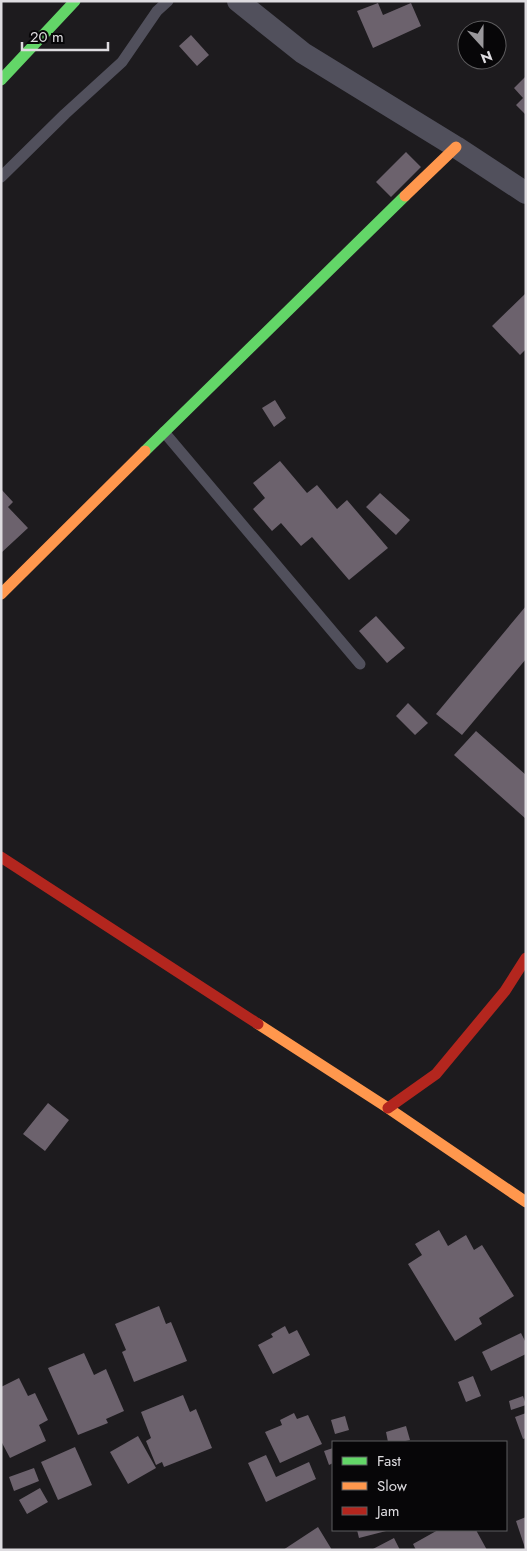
<svg xmlns="http://www.w3.org/2000/svg" width="527" height="1551" viewBox="0 0 527 1551" font-family="Jost,sans-serif">
<style>
.building{fill:#6c626d}
.lines{fill:none;stroke-linecap:round;stroke-linejoin:round}
.lane{stroke:#51505c;stroke-width:11}
.street{stroke:#51505c;stroke-width:22}
.fast{stroke:#63d668;stroke-width:11}
.slow{stroke:#ff974d;stroke-width:11}
.jam{stroke:#b3261e;stroke-width:11}
</style>
<rect width="100%" height="100%" fill="#1d1b1e"/>
<!-- building -->
<path class="building" d="M378,3L383,15L411,3L421,26L373,48L357,11Z
M191,35L209,55L197,66L179,46Z
M526,76V115L516,105L523,98L514,88Z
M406,152L421,167L391,197L376,182Z
M526,293V349L520,355L492,326Z
M275,400L286,418L274,427L262,408Z
M280,461L307,493L317,485L337,509L347,500L388,548L349,580L312,537L301,546L281,523L272,531L253,509L265,498L253,483Z
M1,489L13,502L8,507L28,528L1,553Z
M380,493L410,520L396,535L366,507Z
M526,606V659L462,735L436,714Z
M376,616L405,648L387,663L359,631Z
M408,703L428,723L415,735L396,716Z
M476,731L526,775V819L454,755Z
M48,1103L69,1120L45,1151L23,1134Z
M439,1230L448,1246L466,1235L474,1250L482,1245L514,1296L479,1318L482,1324L455,1341L408,1264L422,1255L415,1244Z
M159,1306L166,1324L171,1322L187,1361L134,1382L122,1352L126,1350L115,1324Z
M285,1326L289,1334L297,1330L310,1355L273,1374L258,1345L273,1337L271,1334Z
M521,1333L526,1343V1354L491,1371L482,1352Z
M84,1353L94,1375L106,1369L124,1411L106,1419L108,1423L78,1435L48,1368Z
M473,1376L481,1396L466,1402L458,1382Z
M19,1378L28,1396L35,1393L48,1420L39,1425L46,1441L10,1458L1,1441V1387Z
M183,1395L190,1412L196,1409L212,1448L164,1467L162,1462L156,1465L146,1441L151,1438L141,1412Z
M523,1396L526,1405L511,1410L509,1401Z
M294,1413L297,1419L308,1415L322,1444L280,1463L265,1432L282,1425L280,1420Z
M526,1413V1438L523,1439L515,1417Z
M345,1416L349,1430L335,1434L331,1420Z
M406,1426L410,1440L401,1442H388L386,1432Z
M138,1436L156,1468L128,1484L110,1452Z
M75,1447L92,1485L58,1500L41,1462Z
M333,1448V1463L329,1465L324,1451Z
M266,1455L276,1477L309,1462L316,1479L266,1502L248,1463Z
M34,1468L39,1481L14,1491L9,1477Z
M40,1488L48,1502L27,1514L19,1500Z
M526,1517V1548H525L516,1521Z
M318,1527L332,1550H283Z
M357,1530H390L359,1538Z
M438,1530H476L487,1550H416L413,1544Z
M394,1538L400,1550H371Z"/>
<g class="lines">
<!-- lane -->
<path class="lane" d="M1,177L65,114L122,62L157,11L168,1
M164,432L360,664"/>
<!-- street -->
<path class="street" d="M238,1L303,53L456,147L526,193"/>
<!-- fast -->
<path class="fast" d="M1,80L75,1
M145,451L405,196"/>
<!-- slow -->
<path class="slow" d="M405,196L456,147
M1,594L145,451
M258,1024L388,1108L526,1202"/>
<!-- jam -->
<path class="jam" d="M1,857L258,1024
M388,1108L436,1074L505,991L526,958"/>
</g>
<!-- border -->
<rect width="527" height="1551" fill="none" stroke="#dedce0" stroke-width="5"/>
<!-- legend -->
<rect x="332" y="1441" width="175" height="90" fill="#070608" stroke="#5d5c5e"/>
<rect x="342" y="1457" width="25" height="8" fill="#63d668" stroke="#5d5c5e"/>
<text x="377" y="1466" font-size="15" fill="#dedce0">Fast</text>
<rect x="342" y="1482" width="25" height="8" fill="#ff974d" stroke="#5d5c5e"/>
<text x="377" y="1491" font-size="15" fill="#dedce0">Slow</text>
<rect x="342" y="1507" width="25" height="8" fill="#b3261e" stroke="#5d5c5e"/>
<text x="377" y="1516" font-size="15" fill="#dedce0">Jam</text>
<!-- north arrow -->
<g transform="translate(482 45) rotate(159)"><circle r="24" fill="#070608" stroke="#5d5c5e"/>
<path d="M0-4L9 19L0 12L-9 19Z" fill="#9a989c"/>
<text y="-8" font-size="14" font-weight="bold" text-anchor="middle" fill="#dedce0">N</text>
</g>
<!-- scale -->
<path d="M22 42v8h86v-8" fill="none" stroke="#dedce0" stroke-width="2.5"/>
<text x="30" y="42" font-size="15" fill="#dedce0" stroke="#070608" stroke-width="4" paint-order="stroke">20 m</text>
</svg>
